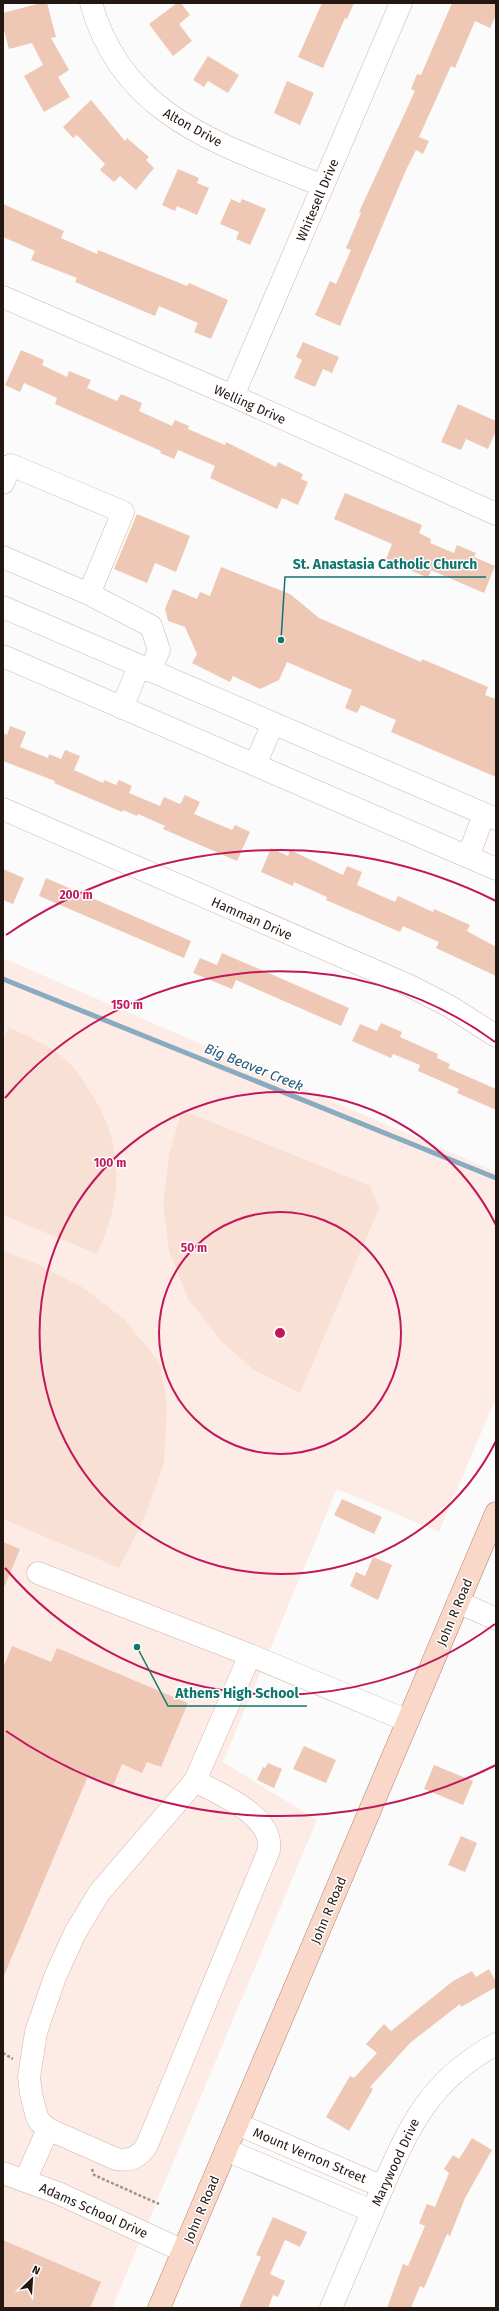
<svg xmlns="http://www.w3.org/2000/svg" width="499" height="2311" viewBox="0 0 499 2311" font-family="'Fira Sans',sans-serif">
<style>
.built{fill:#fdece5}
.green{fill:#f9e0d5}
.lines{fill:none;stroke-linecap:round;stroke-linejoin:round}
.stream{stroke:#88abc1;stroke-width:5}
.building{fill:#eec7b5}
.minor-casing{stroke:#d3b3a5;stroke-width:23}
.major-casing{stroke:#ad8472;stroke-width:23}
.path{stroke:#9a9593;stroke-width:2.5;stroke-dasharray:3 2;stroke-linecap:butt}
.minor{stroke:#fff;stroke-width:22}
.major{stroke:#fad8c9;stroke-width:22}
.ring{fill:none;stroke:#c2185b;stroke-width:2}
.labels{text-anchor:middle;stroke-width:3;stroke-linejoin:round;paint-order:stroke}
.street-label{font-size:13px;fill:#231712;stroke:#fff}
.water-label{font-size:14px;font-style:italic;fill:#205a7b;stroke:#fff}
.centre{fill:#c2185b;stroke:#fff;stroke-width:2}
.ring-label{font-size:12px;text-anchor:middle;font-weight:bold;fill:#c2185b;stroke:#fff;stroke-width:3;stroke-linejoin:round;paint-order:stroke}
.leader{fill:none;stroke:#0f766e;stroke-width:1.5}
.callout-dot{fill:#0f766e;stroke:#fff;stroke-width:1.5}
.callout-label{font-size:14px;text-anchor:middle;font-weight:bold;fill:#0f766e;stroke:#fff;stroke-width:3;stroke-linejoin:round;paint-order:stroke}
</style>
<rect width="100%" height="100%" fill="#fbfbfb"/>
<!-- built -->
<path class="built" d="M3,958L496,1172V1398L439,1532L337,1489L223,1762L317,1820L112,2308H3Z"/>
<!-- green -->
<path class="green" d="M9,1027C29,1037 52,1046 69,1063C76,1069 82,1079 87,1087C125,1141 124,1195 97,1254L3,1215V1039Z
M182,1110L370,1186L379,1208L300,1393L254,1370L221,1341L188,1299L169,1251L163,1204L169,1155Z
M3,1251L35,1263L82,1287L124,1319L160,1363L167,1407L164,1463L144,1519L119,1568L3,1519Z"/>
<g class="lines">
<!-- stream -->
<path class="stream" d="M3,979L496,1178"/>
</g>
<!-- building -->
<path class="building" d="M41,3H47L56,37L51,38L69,70L58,77L70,97L44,112L24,76L43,65L32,43L9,49L3,26V13Z
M177,3H181L190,15L179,24L192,41L173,56L149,24Z
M322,3H354L347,19L345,18L323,68L298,57Z
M452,3H496V15L490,28L475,21L455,68L451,66L419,137L429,141L423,154L416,150L406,170L340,326L315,315L330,281L336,284L351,250L346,248L361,213L359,212L415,91L411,89L417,74L421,75Z
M208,56L239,75L228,93L208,81L204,87L193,80Z
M287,81L314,93L300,125L274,113Z
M91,100L125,141L127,138L149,157L146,160L154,168L136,190L120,176L114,182L100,170L105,164L77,135L73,138L63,127Z
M178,169L199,178L197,183L209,188L197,215L177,206L175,211L162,205Z
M231,199L240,203L242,199L266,209L250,245L236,239L239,232L220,224Z
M3,204L64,231L61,238L97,254L98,250L187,286L189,283L228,300L211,339L194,332L198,323L159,306L155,316L75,282L77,278L31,260L35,251L3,237Z
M303,342L339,357L332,373L323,369L315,387L294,378L302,360L296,357Z
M21,350L44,360L42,365L67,377L69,371L91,380L87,388L117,401L121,394L142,403L139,411L172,426L175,420L189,426L188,429L225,445L226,442L276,467L278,462L303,474L301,479L308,482L298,505L282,498L277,509L210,478L215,466L178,450L174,459L160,453L161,451L55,404L57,398L24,383L20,392L5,385Z
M458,404L496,421V431L488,449L466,439L461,450L441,442Z
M345,493L422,525L419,533L431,539L430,543L454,553L457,545L476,553L474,557L495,566L484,593L431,570L428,578L386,559L392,544L334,519Z
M137,514L190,536L176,572L155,563L147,583L114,569Z
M221,567L290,594L319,618L421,662L422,659L488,687L485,695L496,699V777L391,732L396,720L361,705L357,713L345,708L352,690L287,662L279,680L260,689L233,676L230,682L192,663L197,654L185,627L168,621L165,609L173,589L197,599L200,592L210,596Z
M10,726L26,732L20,747L48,758L49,754L61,759L65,750L80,756L74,770L103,783L104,780L116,785L119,780L132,786L129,793L160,806L164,797L180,804L185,795L200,802L194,814L232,830L235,825L250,832L237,861L163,829L165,826L138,814L137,816L123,810L122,812L54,783L55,781L3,761V733L7,735Z
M271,848L288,856L290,850L343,875L347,866L362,872L357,885L395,902L398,896L433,912L434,909L470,925L467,931L496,947V976L436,948L439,942L403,926L400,932L326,900L327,897L294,882L293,886L261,872Z
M3,869L24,878L13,904L3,900Z
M46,878L191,941L184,958L39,896Z
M222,953L349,1008L341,1026L236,980L232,989L193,973L200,958L217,965Z
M381,1023L402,1032L400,1037L438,1054L437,1058L450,1064L448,1068L496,1089V1110L457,1093L459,1089L418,1071L420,1065L393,1054L391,1058L352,1041L360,1024L377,1031Z
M342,1499L382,1517L374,1534L334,1515Z
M3,1542L20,1549L3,1590Z
M373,1557L392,1565L378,1600L350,1586L356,1572L365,1576Z
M12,1646L51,1662L57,1648L188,1703L161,1767L147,1762L142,1773L122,1764L113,1786L88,1776L3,1978V1668Z
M304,1746L336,1760L326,1783L293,1769Z
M268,1763L282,1769L274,1788L257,1780L263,1767L265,1768Z
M434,1765L473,1781L463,1805L424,1789Z
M461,1836L477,1843L465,1872L448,1865Z
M489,1969L496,1982V1987L461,2007L460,2004L410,2043L370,2087L373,2089L349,2131L326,2117L350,2076L354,2078L377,2053L366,2044L384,2024L391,2031L453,1981L472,1971L476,1977Z
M472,2138L492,2150L465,2198L450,2236L447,2234L424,2288L420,2286L411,2308H387L403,2264L408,2266L425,2226L419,2223L427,2204L435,2207L449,2173L444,2169L453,2155L459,2159Z
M273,2217L307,2232L300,2247L285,2240L270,2274L285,2281L278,2297L273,2295L268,2308H239L261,2257L256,2255Z
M3,2240L101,2282L90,2308H3Z"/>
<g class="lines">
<defs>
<path id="minor" d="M91,3C123,119 224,145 323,186
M3,297L233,396L496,514
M233,396L401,3
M3,483L11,465L123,512L89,594L3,557
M89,594L151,626L159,650L150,671
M3,607L496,819
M3,656L496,869
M122,708L139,666
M255,765L273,723
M3,809L410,986L449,1006L496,1036
M468,857L484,814
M38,1573L250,1655
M458,1602L496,1619
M195,1781C220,1794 274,1816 269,1850L147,2145C140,2157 129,2162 116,2159L48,2129L40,2122L37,2117L31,2094L29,2077L36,2032L55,1977L75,1933L99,1893L195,1781L250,1655L408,1721
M237,2124L383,2187
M226,2150L372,2211
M3,2173L58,2193L183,2251
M25,2181L48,2129
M331,2308C348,2269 364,2230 381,2191C409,2126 430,2080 496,2044"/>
<path id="major" d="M159,2308L496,1513"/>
</defs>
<!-- minor casing -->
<use href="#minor" class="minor-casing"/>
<!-- major casing -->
<use href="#major" class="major-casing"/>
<!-- path -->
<path class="path" d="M3,2053L13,2059
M92,2169L94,2175L159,2204"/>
<!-- minor -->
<use href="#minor" class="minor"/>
<!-- major -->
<use href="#major" class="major"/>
</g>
<!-- distance rings -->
<g class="ring">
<circle cx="280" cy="1333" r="121"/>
<path d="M496 1441A241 241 0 1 1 496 1225"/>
<path d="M495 1624A362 362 0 0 1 5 1568M5 1098A362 362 0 0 1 495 1042"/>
<path d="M496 1765A483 483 0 0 1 6 1731M6 935A483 483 0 0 1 496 901"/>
</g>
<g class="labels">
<!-- street labels -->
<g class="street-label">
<text transform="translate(193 127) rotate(29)" y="5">Alton Drive</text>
<text transform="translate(317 200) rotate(-67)" y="5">Whitesell Drive</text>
<text transform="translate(250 404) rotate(24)" y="5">Welling Drive</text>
<text transform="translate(252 918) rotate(24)" y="5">Hamman Drive</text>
<text transform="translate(454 1612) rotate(-67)" y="5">John R Road</text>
<text transform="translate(328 1910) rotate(-67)" y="5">John R Road</text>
<text transform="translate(310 2155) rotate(23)" y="5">Mount Vernon Street</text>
<text transform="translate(395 2162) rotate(-65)" y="5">Marywood Drive</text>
<text transform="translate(201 2209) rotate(-67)" y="5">John R Road</text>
<text transform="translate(94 2210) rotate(24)" y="5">Adams School Drive</text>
</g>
<!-- water labels -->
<g class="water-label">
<text transform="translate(254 1067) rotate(22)" y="5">Big Beaver Creek</text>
</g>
</g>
<circle cx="280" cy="1333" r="6" class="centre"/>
<g class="ring-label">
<text x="76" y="899">200 m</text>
<text x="127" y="1009">150 m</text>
<text x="110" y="1167">100 m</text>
<text x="194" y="1252">50 m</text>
</g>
<!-- callouts -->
<path class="leader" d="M281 640L285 577H486M137 1647L168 1706H307"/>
<g class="callout-dot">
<circle cx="281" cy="640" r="4"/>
<circle cx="137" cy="1647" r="4"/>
</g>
<g class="callout-label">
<text x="385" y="569">St. Anastasia Catholic Church</text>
<text x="237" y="1698">Athens High School</text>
</g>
<!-- border -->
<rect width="499" height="2311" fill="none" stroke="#231712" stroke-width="8"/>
<!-- north arrow -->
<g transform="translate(32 2279) rotate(25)" stroke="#ffffff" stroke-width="3" paint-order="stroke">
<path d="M0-3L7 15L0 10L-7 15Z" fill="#231712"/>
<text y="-6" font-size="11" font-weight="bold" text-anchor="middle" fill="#231712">N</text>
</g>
</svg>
